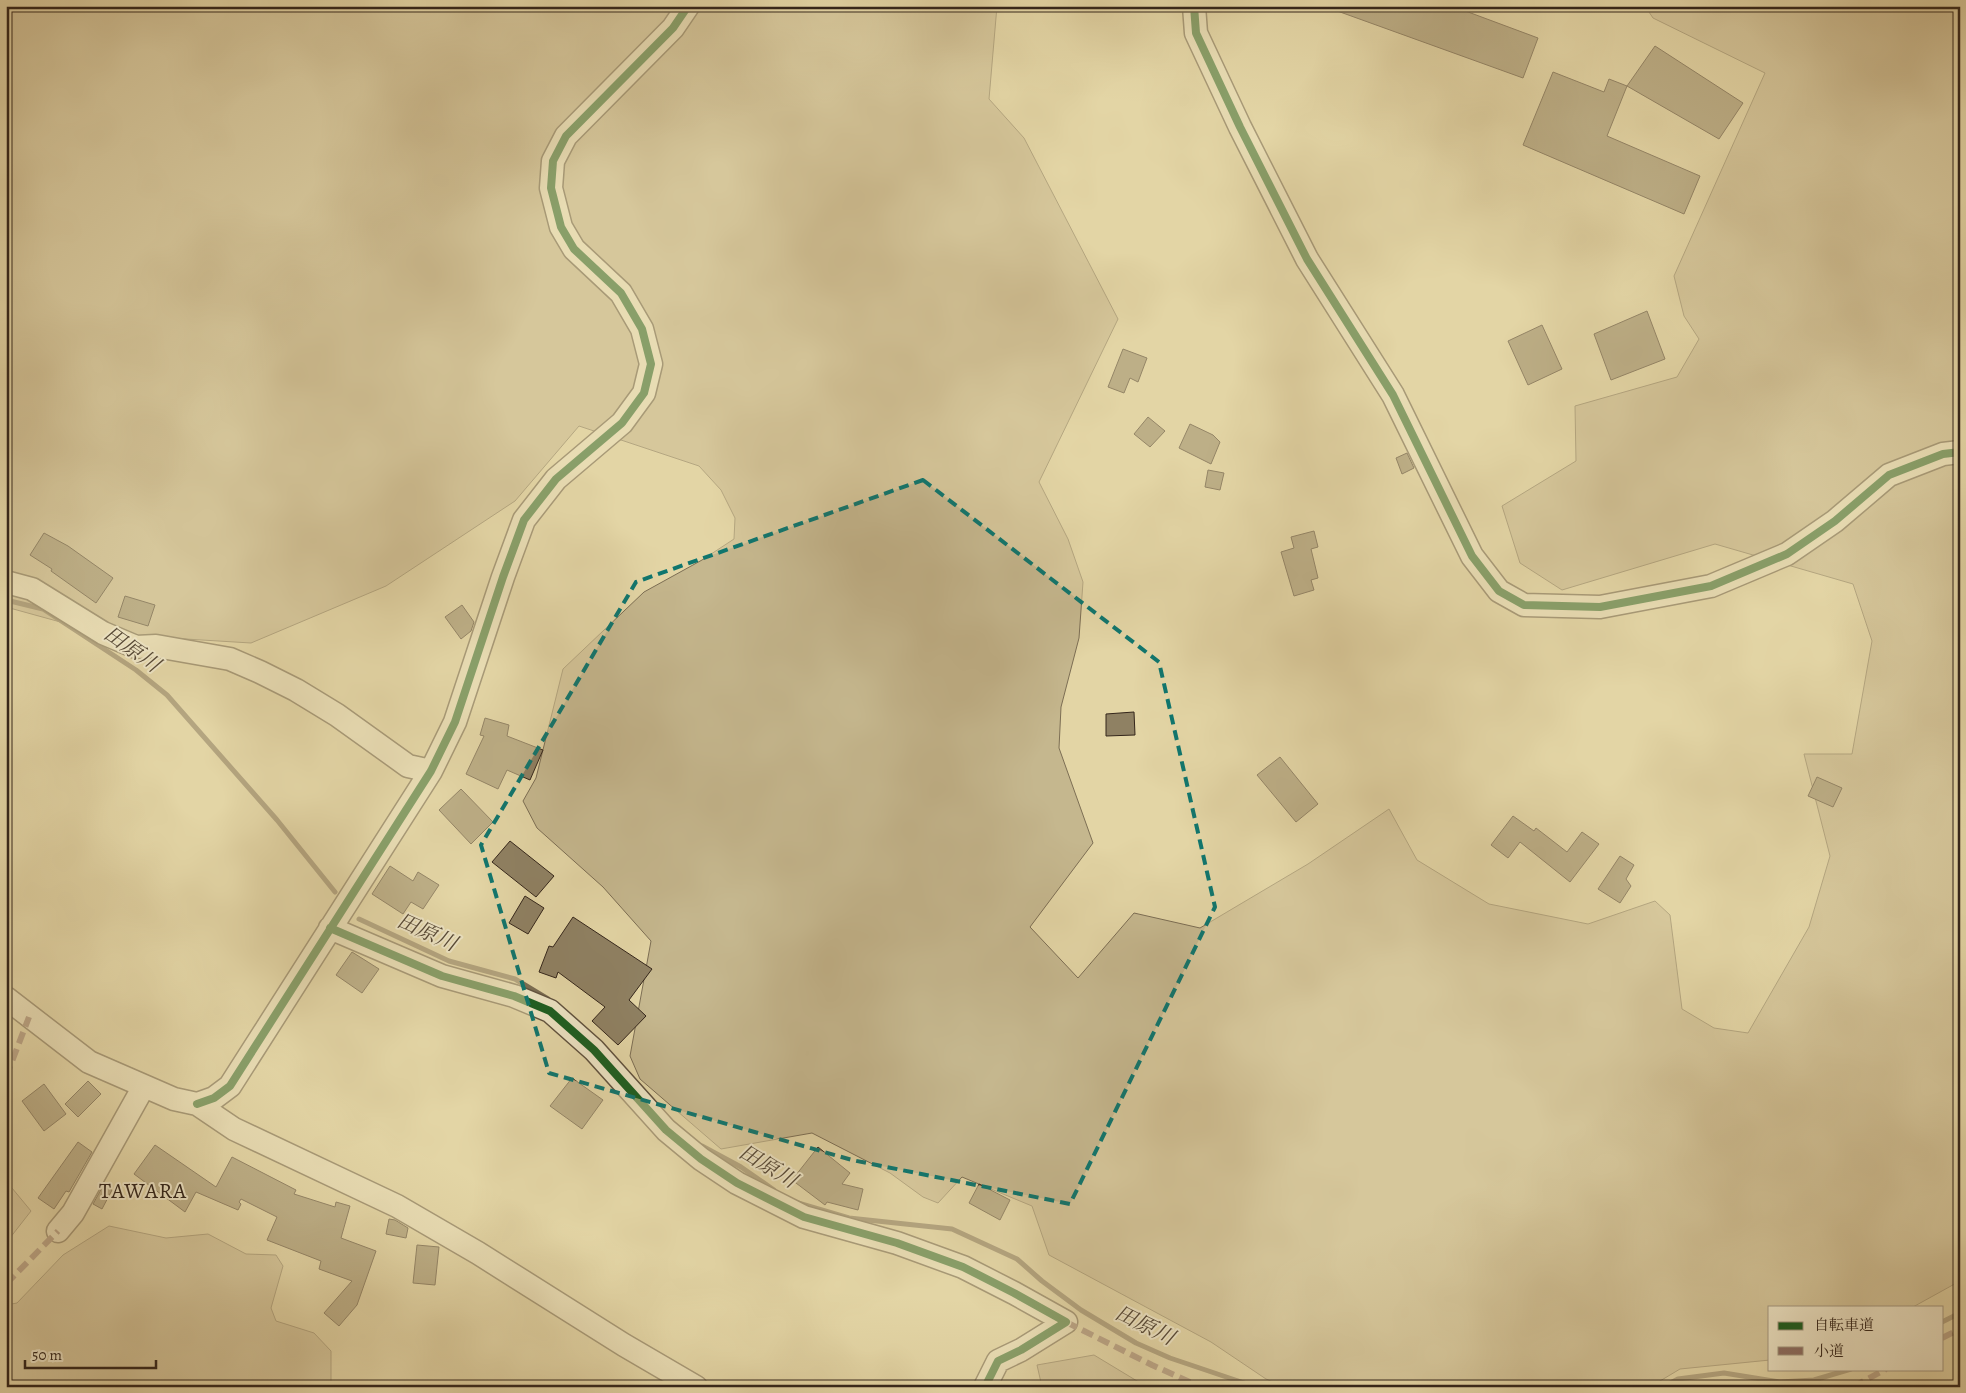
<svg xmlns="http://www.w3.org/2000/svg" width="1966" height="1393" viewBox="0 0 1966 1393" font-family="Alegreya,'Noto Serif JP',serif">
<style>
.green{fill:#c5b78e;stroke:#7c6e54}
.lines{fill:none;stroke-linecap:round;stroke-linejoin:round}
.stream{stroke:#7a6c52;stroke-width:5}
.building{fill:#8f8163;stroke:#34261b}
.minor-casing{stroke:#60523e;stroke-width:25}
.minor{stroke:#ede4c4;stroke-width:22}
.quiet{stroke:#8d6e63;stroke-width:6;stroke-dasharray:12 6;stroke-linecap:butt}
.cycleway-casing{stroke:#ede4c4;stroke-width:11}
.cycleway{stroke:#1b5e20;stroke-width:8}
.marked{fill:none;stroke:#0f766e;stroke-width:4;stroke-dasharray:10 6;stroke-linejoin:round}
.labels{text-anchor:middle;stroke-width:4;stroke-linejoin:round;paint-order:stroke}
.water-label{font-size:21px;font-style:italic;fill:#574936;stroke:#ede4c4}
.quarter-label{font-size:22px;letter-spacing:1px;fill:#34261b;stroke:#ede4c4}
</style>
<rect width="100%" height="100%" fill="#e3d5a5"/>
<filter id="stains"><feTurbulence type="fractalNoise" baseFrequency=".004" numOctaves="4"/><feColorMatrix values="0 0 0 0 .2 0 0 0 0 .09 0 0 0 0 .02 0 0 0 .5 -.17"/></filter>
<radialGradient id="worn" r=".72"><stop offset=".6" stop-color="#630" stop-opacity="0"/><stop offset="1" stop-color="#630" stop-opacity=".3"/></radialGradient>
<!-- green -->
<path class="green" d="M6,6H997L989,99L1024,138L1118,319L1039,482L1068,539L1083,582L1079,638L1061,707L1059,748L1093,843L1030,927L1078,978L1134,913L1200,928L1308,864L1389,809L1417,860L1489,904L1588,924L1655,901L1670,915L1682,1009L1714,1028L1748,1033L1809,927L1830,856L1804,754H1852L1872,641L1853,584L1715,544L1562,590L1520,563L1502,506L1576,461L1575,406L1677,377L1699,339L1684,316L1674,276L1765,73L1653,18L1645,6H1960V1281L1913,1307H1770V1360L1680,1369L1650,1387H1284L1266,1379L1211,1342L1049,1255L1032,1206L962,1177L938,1203L923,1197L890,1173L812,1133L721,1149L640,1079L630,1056L651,941L603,887L537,828L523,801L536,778L563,669L644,592L702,560L734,539L735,518L721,490L699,466L579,426L515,501L386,586L251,643L104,634L6,607Z
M7,1182L31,1211L6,1243V1183Z
M109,1226L166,1238L208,1234L246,1254L276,1255L283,1266L271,1308L276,1321L314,1333L331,1351V1387H6V1305L17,1303L63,1255Z
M1094,1355L1147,1387H1042L1037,1365Z"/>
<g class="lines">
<!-- stream -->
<path class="stream" d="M6,600L43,609L136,670L167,695L277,820L335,892
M359,919L449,961L515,979L548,999
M702,1146L741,1167L774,1190
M798,1203L849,1218L952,1229L1017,1259L1042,1281L1081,1310L1136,1343L1170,1358L1256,1387
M1942,1322L1960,1313
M1663,1387L1678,1379L1724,1373L1780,1382L1814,1380L1851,1369"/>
</g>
<!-- building -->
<path class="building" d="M1329,6H1452L1538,38L1523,78L1329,8Z
M1655,46L1743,103L1719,139L1627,86Z
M1553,72L1604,92L1609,79L1627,86L1607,136L1700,176L1684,214L1523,145Z
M1647,311L1665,359L1611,380L1594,334Z
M1542,325L1562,369L1528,385L1508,341Z
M1123,349L1147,358L1138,382L1130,378L1124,393L1108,387Z
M1148,417L1165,431L1150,447L1134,434Z
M1190,424L1213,435L1220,442L1211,464L1179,448Z
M1407,453L1414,468L1402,474L1396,458Z
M1208,470L1224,473L1220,490L1205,487Z
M1314,531L1318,547L1311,549L1318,578L1311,580L1314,590L1294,596L1281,552L1294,548L1291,537Z
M44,533L68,546L113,578L96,603L51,571L52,569L30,555Z
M125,596L155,605L148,626L118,617Z
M462,605L474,622L471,631L461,639L445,617Z
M1134,712L1135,735L1106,736V714Z
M485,718L509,725L507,736L543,750L530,780L507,770L498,789L466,774L484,736L480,735Z
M1280,757L1318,804L1296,822L1257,775Z
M1817,777L1842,788L1833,807L1808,796Z
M461,789L493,822L471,844L439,810Z
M1513,816L1534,831L1536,828L1567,852L1582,832L1599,844L1570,882L1520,842L1508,858L1491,845Z
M510,841L554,876L536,897L492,862Z
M1620,856L1634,865L1626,879L1631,886L1620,903L1598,889Z
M390,866L413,881L418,872L439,885L423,909L411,902L403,914L372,894Z
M525,896L544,908L528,934L509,923Z
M573,917L652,969L629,1000L646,1016L618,1045L592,1021L605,1007L558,972L556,978L539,972L549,946L553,947Z
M352,952L379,969L362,993L336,975Z
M572,1078L603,1100L582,1129L550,1106Z
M88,1081L101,1094L78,1117L65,1104Z
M44,1084L66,1114L44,1131L22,1101Z
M78,1142L92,1152L69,1192L66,1191L54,1209L38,1198Z
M155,1145L216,1187L232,1157L296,1190L294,1194L335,1207L336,1202L350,1206L341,1238L376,1251L357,1305L339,1326L324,1313L352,1281L319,1269L321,1261L267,1240L277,1217L241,1199L239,1202L241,1204L238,1210L196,1192L185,1212L134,1174Z
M818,1147L850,1173L842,1184L863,1189L858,1210L827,1202L825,1205L792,1180Z
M979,1184L1010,1200L1000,1220L969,1203Z
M103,1186L112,1190L102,1209L93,1204Z
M389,1219L395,1220L408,1228L406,1238L386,1234Z
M417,1245L439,1247L435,1285L413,1283Z"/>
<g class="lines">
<defs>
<path id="minor" d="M1194,6L1196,33L1240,127L1307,259L1393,395L1472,556L1499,591L1524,605L1600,607L1711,586L1787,554L1835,521L1889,475L1943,454L1960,452
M6,582L32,589L103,633L136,647L156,646L230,659L260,672L296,690L337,715L408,766L431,771
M330,928L442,976L514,996L550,1011L594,1050L666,1130L701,1159L737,1183L804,1217L897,1243L963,1267L1014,1293L1066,1322L1021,1350L998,1361L985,1387
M6,998L89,1062L174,1099L197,1104L234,1129L397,1206L478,1253L624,1345L696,1387
M197,1104L214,1098L230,1086L431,771L455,722L503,577L524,520L556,479L622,423L644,393L651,364L642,329L621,293L574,249L561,227L551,188L553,161L566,136L673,28L688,6
M58,1231L73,1213L144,1086"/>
</defs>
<!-- minor casing -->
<use href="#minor" class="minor-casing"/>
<!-- minor -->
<use href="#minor" class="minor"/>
<!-- quiet -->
<path class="quiet" d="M6,1077L29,1017
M6,1284L58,1231
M1066,1322L1152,1365L1201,1387
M1942,1338L1960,1329
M1853,1387L1886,1369"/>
<defs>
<path id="cycleway" d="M1194,6L1196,33L1240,127L1307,259L1393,395L1472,556L1499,591L1524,605L1600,607L1711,586L1787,554L1835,521L1889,475L1943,454L1960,452
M330,928L442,976L514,996L550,1011L594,1050L666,1130L701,1159L737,1183L804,1217L897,1243L963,1267L1014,1293L1066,1322L1021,1350L998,1361L985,1387
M197,1104L214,1098L230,1086L431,771L455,722L503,577L524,520L556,479L622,423L644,393L651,364L642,329L621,293L574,249L561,227L551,188L553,161L566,136L673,28L688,6"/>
</defs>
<!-- cycleway casing -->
<use href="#cycleway" class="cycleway-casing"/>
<!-- cycleway -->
<use href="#cycleway" class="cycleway"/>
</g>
<!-- marked area -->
<path d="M0 0H1966V1393H0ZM923,480L1159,662L1215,907L1070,1204L852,1160L549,1073L481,845L636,582Z" fill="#e3d5a5" fill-opacity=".55" fill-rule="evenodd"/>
<path class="marked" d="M923,480L1159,662L1215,907L1070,1204L852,1160L549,1073L481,845L636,582Z"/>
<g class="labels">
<!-- water labels -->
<g class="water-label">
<text transform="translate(132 649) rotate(35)" y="7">田原川</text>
<text transform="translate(427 932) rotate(24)" y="7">田原川</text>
<text transform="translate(768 1166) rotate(31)" y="7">田原川</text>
<text transform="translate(1145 1325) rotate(26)" y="7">田原川</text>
</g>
<!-- quarter labels -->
<g class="quarter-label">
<text x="143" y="1198">TAWARA</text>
</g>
</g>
<!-- margin -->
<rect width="1966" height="1393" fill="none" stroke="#e3d5a5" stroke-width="25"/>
<rect x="8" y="8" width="1951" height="1378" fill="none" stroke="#34261b" stroke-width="2.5"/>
<rect x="12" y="12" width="1941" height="1368" fill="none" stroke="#34261b"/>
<!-- legend -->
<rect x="1768" y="1306" width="175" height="65" fill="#ede4c4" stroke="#a39880"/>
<rect x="1778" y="1322" width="25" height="8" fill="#1b5e20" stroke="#a39880"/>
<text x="1814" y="1330" font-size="15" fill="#34261b">自転車道</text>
<rect x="1778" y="1347" width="25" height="8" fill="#8d6e63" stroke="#a39880"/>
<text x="1814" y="1356" font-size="15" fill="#34261b">小道</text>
<!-- scale -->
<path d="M25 1360v8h131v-8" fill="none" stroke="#34261b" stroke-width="2.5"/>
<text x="32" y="1360" font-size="15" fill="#34261b" stroke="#ede4c4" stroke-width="4" paint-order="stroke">50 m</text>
<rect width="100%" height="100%" filter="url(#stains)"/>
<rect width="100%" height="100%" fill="url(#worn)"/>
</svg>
